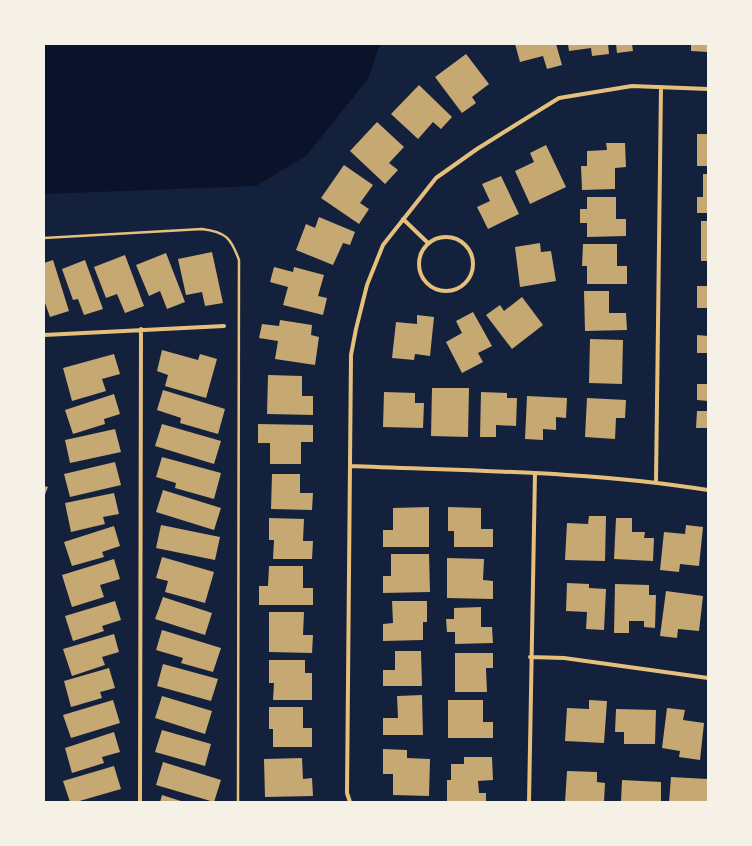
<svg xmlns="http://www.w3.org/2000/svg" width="752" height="846" viewBox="0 0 752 846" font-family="'Titillium Web',sans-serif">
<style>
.water{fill:#0b132b}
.building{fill:#c6a872}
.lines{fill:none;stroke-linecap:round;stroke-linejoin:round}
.path{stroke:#e5c07b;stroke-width:2.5}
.minor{stroke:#e5c07b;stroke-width:4}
</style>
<rect width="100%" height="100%" fill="#14213d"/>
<!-- water -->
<path class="water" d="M44,44H380L368,79L306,156L256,186L44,194Z"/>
<!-- building -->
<path class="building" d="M515,44H556L562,65L547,69L543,56L520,62Z
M568,44H608L609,54L592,56L591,48L569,51Z
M616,44H632L633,51L617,53Z
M691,44H708V52L691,51Z
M466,54L489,84L472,97L476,103L462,113L435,77Z
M419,85L452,117L441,129L433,122L418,139L391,114Z
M377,122L404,147L389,163L398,170L385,184L350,151Z
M697,134H708V166H697Z
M606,143H625L626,167L615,168V189L582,190L581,166H587V151L607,150Z
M546,145L566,187L530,204L515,171L534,162L530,153Z
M344,165L373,185L360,203L369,209L359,224L321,198Z
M703,174H708V213H697V197H703Z
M501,176L519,214L488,229L477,207L490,201L482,184Z
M587,197H616V219H626V236L587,237V223H580V209H587Z
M319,217L355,232L350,245L343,243L333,265L296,250L306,224L315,228Z
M701,221H708V261H701Z
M540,243L541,252L551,251L556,281L520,287L515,247Z
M583,244H617V266H627V284H587V266H582Z
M212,252L223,303L205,306L202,292L186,295L178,259Z
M166,253L185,302L167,309L160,291L149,296L136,265Z
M125,255L144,306L125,313L117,294L106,298L94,267Z
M53,260L69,311L50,317L44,300V263Z
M85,260L103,309L84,315L78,299L73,300L62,269Z
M274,267L293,272L294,267L324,275L318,296L327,298L323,315L283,305L288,287L270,282Z
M697,286H708V308H697Z
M584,291H609V313H626L627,330L585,331Z
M522,297L543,325L512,349L486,315L500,305L504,311Z
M473,312L492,346L478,353L483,362L462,373L446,342L462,333L456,321Z
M417,315L434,317L430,356L415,354L414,360L392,358L396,322L417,324Z
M280,320L312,325L311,335L319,337L315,365L275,359L278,341L259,338L262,324L279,326Z
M697,335L708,336V353H697Z
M590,339L623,340L622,384L589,383Z
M162,350L198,360L200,354L217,359L206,398L165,386L168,375L157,371Z
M114,354L120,374L102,379L106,391L72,401L63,368Z
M268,375L302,376V396H313V415L267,414Z
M697,384H708V401L697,400Z
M432,388H469L468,437L431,436Z
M163,390L225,409L218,434L180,423L181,418L157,410Z
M384,392L415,393V403H424L423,428L383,427Z
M481,392L507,393V398H517L516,426L496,425V437H480Z
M114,394L120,414L104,419L105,424L73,434L65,410Z
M527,396L567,398L566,418L556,417V430L543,429V440L525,439Z
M587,398L626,400L625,418H616L615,439L585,437Z
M697,411H708V428H696Z
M162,424L221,441L214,464L155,446Z
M258,424L313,425V442H301V464H270V443H258Z
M115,429L121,452L70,463L65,440Z
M162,457L221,473L214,499L175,488L176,483L156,477Z
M115,462L121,485L70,497L64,474Z
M272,474H300V493H313L312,510L271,509Z
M44,486L48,487L44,497Z
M163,490L221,508L214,530L156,512Z
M114,493L119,514L103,517L105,524L71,532L65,503Z
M429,507V547H383V530H393V508Z
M448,507L481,508V529H493V547H454V531H448Z
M589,516H606L605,561L565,560L567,523L588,524Z
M269,518L304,519L303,541H313L312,559H273L274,540H269Z
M616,518H632V532H645L644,538H654L653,561L614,559Z
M161,525L220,537L215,560L156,548Z
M686,525L703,527L699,566L680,564L679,572L660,570L664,532L685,534Z
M114,526L120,546L102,552L104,557L72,566L64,542Z
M391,554H429L430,592L383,593V576H391Z
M162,557L214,572L205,603L165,592L168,581L156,578Z
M447,558L484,559L483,580L493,581V599L447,598Z
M114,559L120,579L100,585L104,597L72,607L62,575Z
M269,566H303V588H313V605H259V586H268Z
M567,583L589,584V588L606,589L604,630L586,629L587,612L566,611Z
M615,584L649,585V595H656L655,628L644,627V621H629V633H614Z
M666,591L703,596L699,631L678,629L677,638L660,636Z
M163,597L212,613L205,635L155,619Z
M115,601L121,620L102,626L104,631L73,641L65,616Z
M392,601H427V622H423V640L383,641V624L393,623Z
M481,607V627H492L493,643L455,644V632H447L446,619H454V608Z
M269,612H304L303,635H313L312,653L269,652Z
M162,630L221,648L213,672L181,663L183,658L156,650Z
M114,634L119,652L102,657L105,665L72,676L63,649Z
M395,651H421L422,686H383V670H395Z
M455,653H493V668H486L487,692H455Z
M269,660H305V673H312V700H273L274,683H269Z
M163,664L218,679L211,701L157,686Z
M109,668L115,688L100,692L102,698L71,707L64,681Z
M422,695L423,735H383V718H398L397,696Z
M162,696L212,711L205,734L155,718Z
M113,700L120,723L71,738L63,715Z
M448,700H483V722H493V738H448Z
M589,700L607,701L604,743L565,741L567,708L589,709Z
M269,707H303V728H312V747H273V729H269Z
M667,708L685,710L683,720L704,723L700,760L679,757L680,751L662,748Z
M616,709L656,710L655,744H624V732H615Z
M162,730L211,744L205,766L155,752Z
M114,732L120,752L102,757L104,763L72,773L65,748Z
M383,749L407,750V758L430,759L429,796L393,795V774H383Z
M464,757H492L493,780L478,781L479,793H486V802H447V780H451V764H464Z
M302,758L303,779L312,778L313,796L265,797L264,759Z
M163,762L221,780L214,802L156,785Z
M114,766L121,789L76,802H70L63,781Z
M567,771L597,772V782L605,783L604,802H565Z
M671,777L708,779L707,802H669Z
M622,780L661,782V802H621Z
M162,795L184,802H160Z"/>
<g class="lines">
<!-- path -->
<path class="path" d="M44,238L202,229C226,232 231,238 239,260L238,802"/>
<!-- minor -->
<path class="minor" d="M403,219L428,243
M419 264a27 27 0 1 1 54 0a27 27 0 1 1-54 0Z
M44,335L224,326
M350,466C469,471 590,471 708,490
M656,482L661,87
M530,657L564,658L708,678
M140,802L141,329
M350,802L347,793L351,355L356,329L367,285L383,245L436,178L477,149L559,98L632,86L708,89
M529,802L535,473"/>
</g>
<!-- border -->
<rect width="752" height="846" fill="none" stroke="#f6f1e7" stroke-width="90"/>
</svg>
